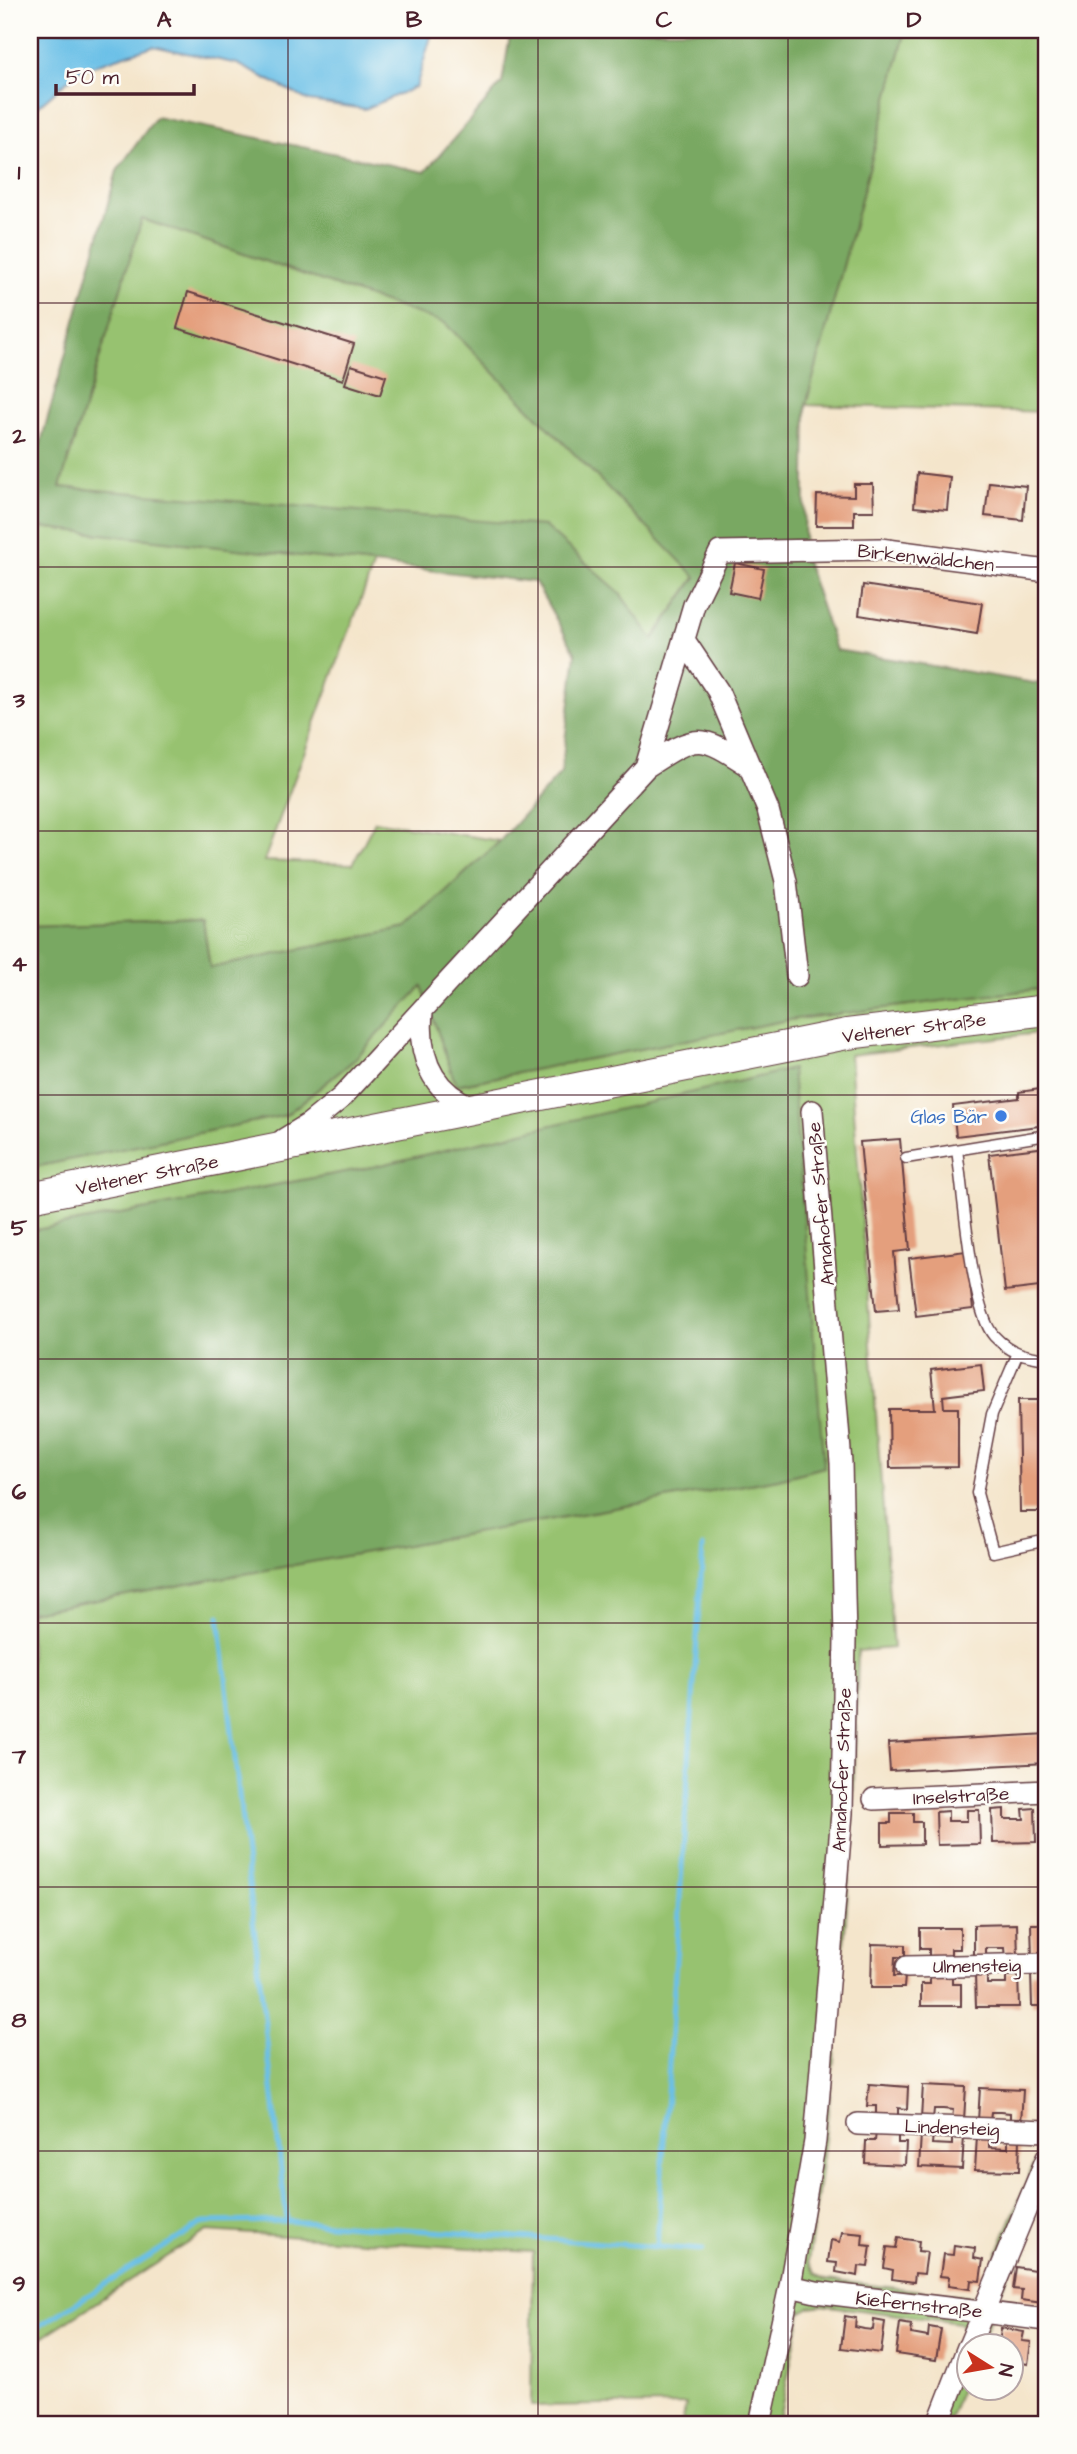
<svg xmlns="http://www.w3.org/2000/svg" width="1077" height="2454" viewBox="0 0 1077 2454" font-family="'Architects Daughter',sans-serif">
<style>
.green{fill:#97c270;stroke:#70704e;stroke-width:2}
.forest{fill:#79a862;stroke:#626446;stroke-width:2;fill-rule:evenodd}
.water{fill:#6bc0e7;stroke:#5a7089;stroke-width:2}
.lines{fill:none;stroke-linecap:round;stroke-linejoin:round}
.stream{stroke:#6bc0e7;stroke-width:5}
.building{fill:#e49f7d}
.lane-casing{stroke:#643d43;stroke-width:13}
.street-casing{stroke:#643d43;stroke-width:24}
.secondary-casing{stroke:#643d43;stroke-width:32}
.lane{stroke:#fff;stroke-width:10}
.street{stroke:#fff;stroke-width:21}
.secondary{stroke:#fff;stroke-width:30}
.grid{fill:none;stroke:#4a1f2b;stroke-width:2;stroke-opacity:0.55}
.shop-dot{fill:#3f7fe0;stroke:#fdfcf7;stroke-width:2.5}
.labels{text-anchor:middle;stroke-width:5;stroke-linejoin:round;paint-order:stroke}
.street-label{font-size:19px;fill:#4a1f2b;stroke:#fdfcf7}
.shop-label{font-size:19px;fill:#366cbe;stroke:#fdfcf7;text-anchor:end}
.neatline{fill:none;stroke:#4a1f2b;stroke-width:2.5}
.grid-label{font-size:23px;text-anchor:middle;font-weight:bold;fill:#4a1f2b}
</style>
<rect width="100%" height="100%" fill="#fdfcf7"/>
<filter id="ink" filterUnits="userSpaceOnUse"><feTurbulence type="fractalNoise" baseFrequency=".0143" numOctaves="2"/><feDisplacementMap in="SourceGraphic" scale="14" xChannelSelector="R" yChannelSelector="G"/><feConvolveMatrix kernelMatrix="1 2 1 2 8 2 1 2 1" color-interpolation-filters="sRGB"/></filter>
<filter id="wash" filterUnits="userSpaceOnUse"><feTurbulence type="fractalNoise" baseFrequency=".00686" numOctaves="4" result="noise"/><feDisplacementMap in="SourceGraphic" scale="28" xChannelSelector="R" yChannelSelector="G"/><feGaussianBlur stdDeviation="1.57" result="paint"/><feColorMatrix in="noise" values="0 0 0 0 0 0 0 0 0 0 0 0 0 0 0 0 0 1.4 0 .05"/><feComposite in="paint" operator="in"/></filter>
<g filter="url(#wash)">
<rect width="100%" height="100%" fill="#f4e5cb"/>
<!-- green -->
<path class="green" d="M906,30H1047V412L806,405Z
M142,219L445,323L696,576L652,640L618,591L60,487Z
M30,526L374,564L264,861L353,864L375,821L500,841L407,927L210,968L203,920L30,926Z
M422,985L457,1085L788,1020L1047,988V1032L850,1055L893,1648L858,1651C854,1856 839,2060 808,2262L815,2273L826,2280L976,2297L982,2291L1047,2131V2178L947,2424H928L964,2334L960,2323L822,2305L810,2307L801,2313L778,2424H682L686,2404L531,2406L533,2252L207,2231L30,2345V1612L778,1479L824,1467L372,1167L30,1231V1168L286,1115L354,1060Z"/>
<!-- forest -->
<path class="forest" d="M511,30H906L806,405L804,555L836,650L1047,685V988L788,1020L456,1085L422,986L354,1060L286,1115L30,1168V926L203,920L210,968L407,927L500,841L561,773L576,654L535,582L30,526V481L117,171L156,117L425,172L502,83ZM142,219L445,323L696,577L653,639L618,591L544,526L60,487Z
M792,1069L824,1467L778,1479L30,1612V1231L372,1167Z"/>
<!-- water -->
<path class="water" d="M30,30H433L416,87L365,109L309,101L238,64L153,46L80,70L30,113Z"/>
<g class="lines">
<!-- stream -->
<path class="stream" d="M219,1616L287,2221
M657,2247L703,1547
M30,2332L204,2222L287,2221L703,2250"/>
</g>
<g id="blocks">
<!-- building -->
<path class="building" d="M188,292L354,344L343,380L177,328Z
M351,365L386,376L380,395L345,384Z
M917,473L950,477L947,510L914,507Z
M989,482L1026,486L1023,520L985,516Z
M854,484H873L874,511H854V526H816L817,495L854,496Z
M735,563L764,569L758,598L729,592Z
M863,585L982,603L977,634L859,615Z
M1047,1088V1125L956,1136L953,1106L1019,1098V1092Z
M900,1139L910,1250L894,1252L899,1309L876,1311L860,1142Z
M1047,1147V1327H1044L1039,1287L1005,1291L989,1154Z
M966,1251L973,1309L916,1316L909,1258Z
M981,1364L984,1391L943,1396L944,1408H958V1467L890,1468L889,1409H935L931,1370Z
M1018,1400H1047V1512H1020Z
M1047,1734V1763L890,1771L888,1743Z
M1035,1808L1036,1842L993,1843L992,1810L1004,1809V1819H1024L1023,1809Z
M967,1810H979L980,1844L937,1845L936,1812L948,1811V1821H967Z
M891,1813H913V1822H922V1844L882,1845V1823H891Z
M1017,1924L1018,1958H1006L1005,1948H986V1958L974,1959V1925Z
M1031,1924H1047V1947H1044V1958H1032Z
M920,1928H960V1949H951V1959H929V1949H920Z
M872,1944L905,1945V1957H895L894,1976H905L904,1988H871Z
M1043,1972V1983H1047V2006H1032L1031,1973Z
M1006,1973H1018L1019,2007H976L975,1974H987V1984H1006Z
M930,1975H952V1984H961V2006H921V1984H930Z
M869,2084L908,2087L907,2109L898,2108V2117L876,2116V2106H867Z
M923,2085L966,2087L964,2120H952L953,2110L943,2109H934L933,2119L921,2118Z
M980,2088L1023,2090L1021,2123H1010V2113L1000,2112H991L990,2122L978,2121Z
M876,2132L898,2133V2143H906L905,2165L865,2163L866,2141H875Z
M921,2134H933L932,2144L952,2145V2135L964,2136L962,2169L919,2167Z
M977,2136L989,2137V2147L1008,2148V2137L1020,2138L1019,2171L975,2170Z
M842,2232L863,2234L862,2245L871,2246L868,2267L859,2266L858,2276L836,2272L837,2263L828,2262L831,2240L840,2242Z
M898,2238L919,2241L918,2251L927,2252L924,2274L915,2273L914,2282L892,2279L893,2270L884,2268L887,2247L896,2248Z
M954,2245L975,2248L974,2258L983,2260L980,2281L971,2280L970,2289L948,2286L949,2277L940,2276L943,2254L953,2255Z
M1016,2267L1047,2272V2294L1044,2293L1043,2303L1021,2300L1022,2290L1013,2289Z
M845,2316L856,2318L855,2327L864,2329L873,2330L874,2320L885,2322L881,2353L841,2348Z
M900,2323L912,2325L911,2334L928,2337L929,2327L941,2329L936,2360L896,2354Z
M1001,2328L1024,2332L1022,2341L1031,2342L1028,2364L1010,2361V2346H990L991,2336L1000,2338Z"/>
</g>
</g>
<g filter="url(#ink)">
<use href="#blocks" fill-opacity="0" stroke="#643d43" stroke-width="2"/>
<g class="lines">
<defs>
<path id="lane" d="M957,1150C963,1189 971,1311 994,1336C1010,1353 1025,1356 1047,1359
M906,1158L1047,1135
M1017,1355L992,1414L977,1493L993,1552L1047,1540"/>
<path id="street" d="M684,640L718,691L768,810L786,881L797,976
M646,767C698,733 699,733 751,767
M422,1012C418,1054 430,1091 472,1107
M283,1140L309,1124L341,1098L646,767L694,605L720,552L880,549L1047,571
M874,1799L1047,1791
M907,1967L1047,1964
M858,2124L1047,2131
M790,2286L816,2292L1047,2320
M969,2346L1047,2158
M760,2424L790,2286L815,2141L842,1813L845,1639L841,1463L812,1111
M938,2424L968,2347"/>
<path id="secondary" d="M30,1197L847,1034L1047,1010"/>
</defs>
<!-- lane casing -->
<use href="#lane" class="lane-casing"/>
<!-- street casing -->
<use href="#street" class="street-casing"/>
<!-- secondary casing -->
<use href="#secondary" class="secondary-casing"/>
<!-- lane -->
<use href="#lane" class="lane"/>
<!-- street -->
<use href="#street" class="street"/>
<!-- secondary -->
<use href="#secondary" class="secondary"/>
</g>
</g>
<!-- grid -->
<path class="grid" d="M288,30V2424M538,30V2424M788,30V2424M30,303H1047M30,567H1047M30,831H1047M30,1095H1047M30,1359H1047M30,1623H1047M30,1887H1047M30,2151H1047"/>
<!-- markers -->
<circle class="shop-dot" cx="1001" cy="1116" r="7"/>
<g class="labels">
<!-- street labels -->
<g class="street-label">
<text transform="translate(926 557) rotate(6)" y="7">Birkenwäldchen</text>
<text transform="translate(914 1027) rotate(-7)" y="7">Veltener Straße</text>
<text transform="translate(147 1174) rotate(-11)" y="7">Veltener Straße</text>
<text transform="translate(820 1204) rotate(-95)" y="7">Annahofer Straße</text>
<text transform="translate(841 1770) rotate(-88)" y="7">Annahofer Straße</text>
<text transform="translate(961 1795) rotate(-3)" y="7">Inselstraße</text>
<text transform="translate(977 1965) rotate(-1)" y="7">Ulmensteig</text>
<text transform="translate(952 2127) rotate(2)" y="7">Lindensteig</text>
<text transform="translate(919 2304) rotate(6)" y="7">Kiefernstraße</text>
</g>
<!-- shop labels -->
<g class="shop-label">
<text x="987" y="1123">Glas Bär</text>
</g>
</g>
<!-- margin -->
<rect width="1077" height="2454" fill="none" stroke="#fdfcf7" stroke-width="77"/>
<!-- north arrow -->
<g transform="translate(990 2367) rotate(101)"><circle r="33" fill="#fdfcf7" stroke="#b5a4a5" stroke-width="2"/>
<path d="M0-5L12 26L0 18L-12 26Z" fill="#c8321e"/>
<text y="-10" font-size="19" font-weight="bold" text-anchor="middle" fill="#4a1f2b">N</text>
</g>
<!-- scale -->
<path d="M56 84v10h138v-10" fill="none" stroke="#4a1f2b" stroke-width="3.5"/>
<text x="66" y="84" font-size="21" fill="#4a1f2b" stroke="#fdfcf7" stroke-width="5" paint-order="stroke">50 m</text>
<rect x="38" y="38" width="1000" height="2378" class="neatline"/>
<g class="grid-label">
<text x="164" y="27">A</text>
<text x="414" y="27">B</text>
<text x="664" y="27">C</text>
<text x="914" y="27">D</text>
<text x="19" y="179">1</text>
<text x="19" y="443">2</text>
<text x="19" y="707">3</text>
<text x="19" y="971">4</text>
<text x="19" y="1235">5</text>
<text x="19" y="1499">6</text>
<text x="19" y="1763">7</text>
<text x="19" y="2027">8</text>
<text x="19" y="2291">9</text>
</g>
</svg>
